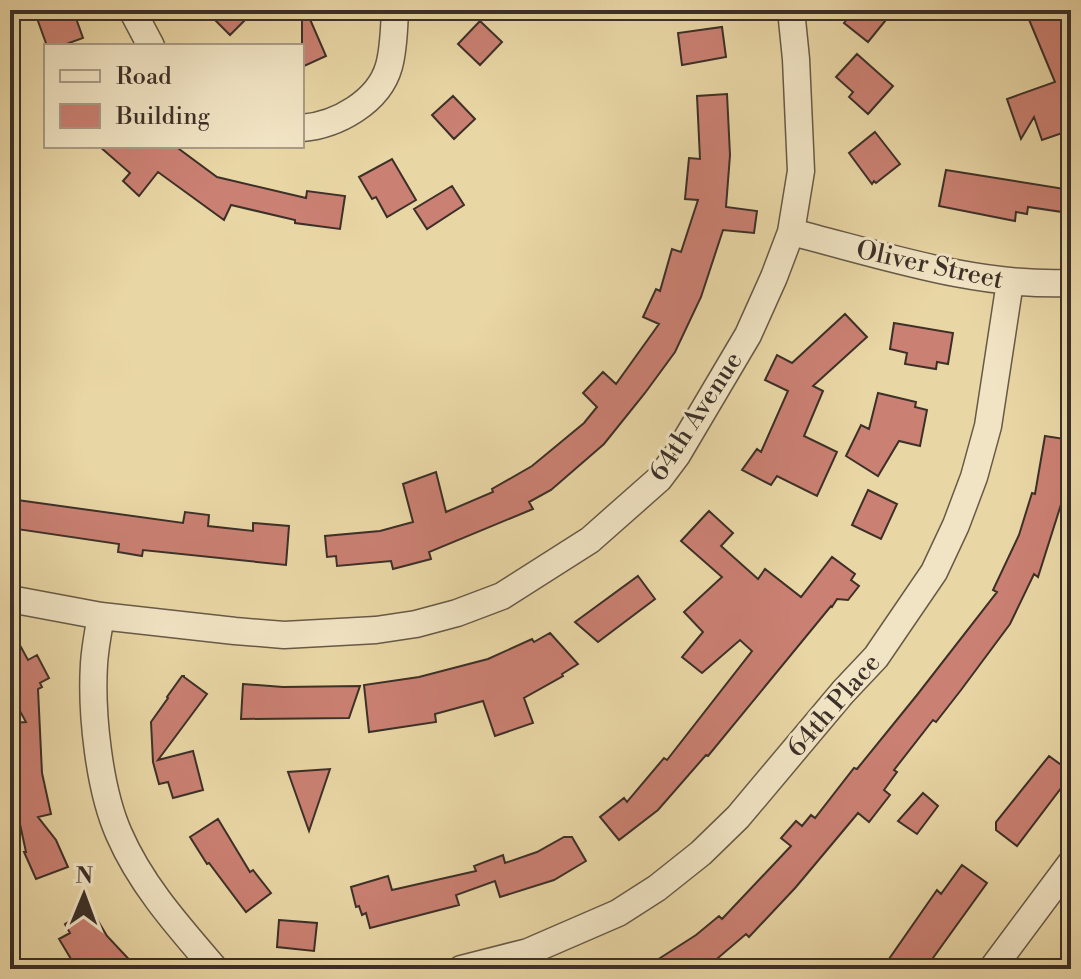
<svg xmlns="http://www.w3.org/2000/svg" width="1081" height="979" viewBox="0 0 1081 979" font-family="'Libre Bodoni',serif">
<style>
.building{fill:#ca8072;stroke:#3c3028;stroke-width:2}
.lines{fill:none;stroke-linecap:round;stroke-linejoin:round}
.street-casing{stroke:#675a47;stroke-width:29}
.street{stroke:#f1e4c4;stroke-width:26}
.labels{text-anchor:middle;stroke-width:6;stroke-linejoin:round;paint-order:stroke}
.street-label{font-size:26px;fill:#3c3028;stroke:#f1e4c4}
</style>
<rect width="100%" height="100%" fill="#e9d6a5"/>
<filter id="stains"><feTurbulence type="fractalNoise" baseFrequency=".0025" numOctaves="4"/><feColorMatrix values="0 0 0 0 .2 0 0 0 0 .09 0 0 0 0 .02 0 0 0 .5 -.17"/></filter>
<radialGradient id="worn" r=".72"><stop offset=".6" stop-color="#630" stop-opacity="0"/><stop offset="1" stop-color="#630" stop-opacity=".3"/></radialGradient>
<!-- building -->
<path class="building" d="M34,10H73L83,38L61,46H47Z
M205,10H255L230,35Z
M302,10H306L326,56L302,67Z
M854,10H894L868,42L844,23Z
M1025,10H1058L1071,40V130L1042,140L1034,117L1021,139L1007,99L1055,82Z
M480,21L502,42L480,65L458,44Z
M722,27L726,57L682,65L678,33Z
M857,54L893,86L868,114L849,97L853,92L836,77Z
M727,94L730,155L726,207L757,211L754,233L723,230L701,297L675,352L645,393L604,444L551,490L529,502L533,509L429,552L431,559L393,569L391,561L337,566L336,556L327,557L325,536L380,531L413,522L403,484L436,472L446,512L493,492L492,489L532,466L584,423L597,407L583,393L603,372L616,384L659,324L643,317L656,289L660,291L672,249L681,252L698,200L685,199L689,158L700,159L697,96Z
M453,96L475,119L454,139L432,115Z
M875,132L900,164L876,183L874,181L872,184L849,153Z
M99,146H175L217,177L306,198L307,191L345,196L340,229L295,223V220L231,205L224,220L158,172L139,196L123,181L130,173Z
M392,159L416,200L387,217L376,197L372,199L359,177Z
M946,170L1071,190L1069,213L1028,207L1027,214L1016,212L1015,221L939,206Z
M452,186L464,205L427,229L414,209Z
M845,314L867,337L813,386L823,391L804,436L837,452L817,496L777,476L771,485L742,470L757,449L761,452L788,391L765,380L777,355L792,363Z
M894,323L953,333L948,364L937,362L936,369L905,364L907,353L890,349Z
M878,393L916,402L915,407L927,410L920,446L899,441L878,476L846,456L861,425L869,429Z
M1045,436L1071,440V473L1038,577L1034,574L1010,624L961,690L936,722L933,720L894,770L897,772L884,790L890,795L869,822L858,813L796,887L749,937L746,934L705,969H643L696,935L719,916L722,919L791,846L781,838L796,821L802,826L811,815L815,818L854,768L857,769L917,695L997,592L993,590L1019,535L1032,493L1035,494Z
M868,490L897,504L881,539L852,525Z
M10,499L183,523L185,512L209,515L208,526L253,531V523L289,526L286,565L143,550L142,556L118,552L119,544L10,528Z
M709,511L733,533L721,546L758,579L765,569L801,597L832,557L855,574L851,580L859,586L848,600L837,599L832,607L831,606L708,756L706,755L658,810L619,840L600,817L624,798L627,802L664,758L667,760L752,651L740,640L702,673L682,657L703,632L684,612L722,577L681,541Z
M638,576L655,599L598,642L575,622Z
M10,627L28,660L37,655L49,678L40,683L42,687L38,689L42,773L51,814L38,817L56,840L68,867L36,879L24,852H26L10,778V723L26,722L10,693Z
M550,633L578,664L562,674L563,676L524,698L533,723L495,736L483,701L435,714L436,722L369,732L364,685L419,677L488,659L532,639L534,642Z
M182,676H184V677L207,694L158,760L193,751L203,790L173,798L168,782L159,784L153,762L151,722L168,698L167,697Z
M243,684L283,687L360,686L349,718L241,719Z
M1049,756L1071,772V775L1017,846L996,830V822Z
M330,769L309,831L288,772Z
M923,793L938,806L917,834L898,821Z
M218,819L250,872L253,870L271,893L246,912L209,863L207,864L190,837Z
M564,837H572L586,861L554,880L500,897L495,881L456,895L459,905L370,928L366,913L362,915L359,906L356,907L351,887L388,876L392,890L476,871L474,866L503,855L505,863L537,852Z
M962,865L987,883L925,969H882L937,890L941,894Z
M88,904L107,936L138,969H77L59,939L70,933L65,924L73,919L71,916Z
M279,920L317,923L314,951L277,947Z"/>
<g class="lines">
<defs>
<path id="street" d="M132,10L151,46
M302,128C337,125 379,102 389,66C394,48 394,28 395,10
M791,232C883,255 975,287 1071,283
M10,599L101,616L235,631L284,635L376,630L416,624L457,613L502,596L590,540L659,479L677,455L748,335L774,277L791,232L801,171L796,59L791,10
M101,616C98,632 95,648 94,664C91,713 99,789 119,834C141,885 179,927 215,969
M461,969L528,952L618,913L657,888L701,853L738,817L843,692L876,657L934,572L956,525L974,477L988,426L1010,282
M992,969L1071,863"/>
</defs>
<!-- street casing -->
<use href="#street" class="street-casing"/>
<!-- street -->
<use href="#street" class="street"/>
</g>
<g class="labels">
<!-- street labels -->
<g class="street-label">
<text transform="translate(930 264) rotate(12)" y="9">Oliver Street</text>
<text transform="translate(695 416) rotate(-57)" y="9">64th Avenue</text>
<text transform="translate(833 705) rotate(-49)" y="9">64th Place</text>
</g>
</g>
<!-- margin -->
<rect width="1081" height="979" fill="none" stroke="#e9d6a5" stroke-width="40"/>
<rect x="12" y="12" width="1057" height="955" fill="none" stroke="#3c3028" stroke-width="4"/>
<rect x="20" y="20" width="1041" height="939" fill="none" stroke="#3c3028" stroke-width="2"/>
<!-- legend -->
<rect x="44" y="44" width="260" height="104" fill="#f1e4c4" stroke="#a99c86" stroke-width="2"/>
<rect x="60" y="70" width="40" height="12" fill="#f1e4c4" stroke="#a99c86" stroke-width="2"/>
<text x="116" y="84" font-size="24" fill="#3c3028">Road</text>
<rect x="60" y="104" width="40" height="24" fill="#ca8072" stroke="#a99c86" stroke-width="2"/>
<text x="116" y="124" font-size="24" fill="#3c3028">Building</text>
<!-- north arrow -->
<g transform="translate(84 895) rotate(1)" stroke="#f1e4c4" stroke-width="6" paint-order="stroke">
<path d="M0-6L14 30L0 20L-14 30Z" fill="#3c3028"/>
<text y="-12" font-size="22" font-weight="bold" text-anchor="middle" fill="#3c3028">N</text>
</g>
<rect width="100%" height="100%" filter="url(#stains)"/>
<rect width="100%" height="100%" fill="url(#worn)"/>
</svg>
